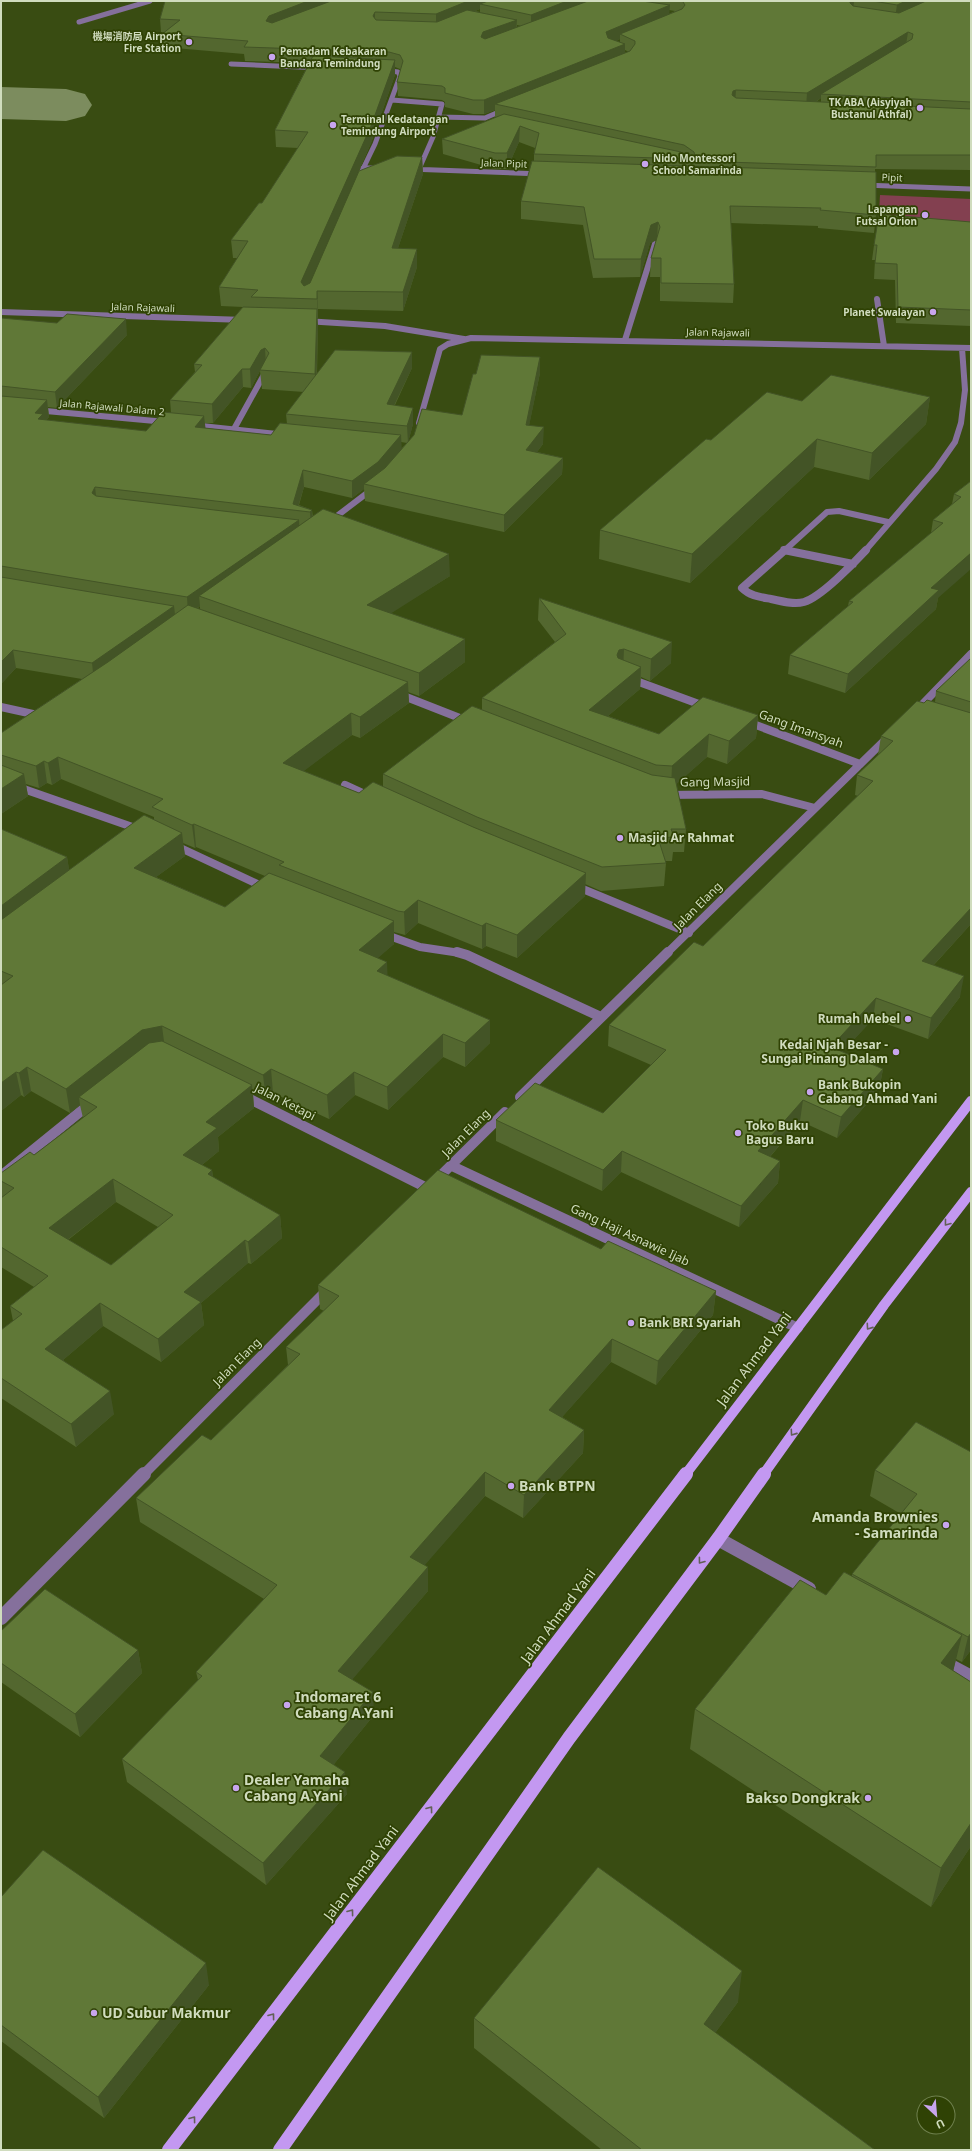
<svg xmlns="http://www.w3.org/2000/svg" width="972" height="2151" viewBox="0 0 972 2151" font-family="'Noto Sans','Noto Sans SC',sans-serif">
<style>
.green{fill:#834050}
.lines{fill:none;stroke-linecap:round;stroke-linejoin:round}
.taxiway{fill:#7c8c5e;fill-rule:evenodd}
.minor-far4{stroke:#85709c;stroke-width:5}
.minor-far3{stroke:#85709c;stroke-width:6}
.minor-far2{stroke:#85709c;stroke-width:8}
.minor-far1{stroke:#85709c;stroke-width:10}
.minor{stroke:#85709c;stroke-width:14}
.major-far1{stroke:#c398f1;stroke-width:10}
.major{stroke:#c398f1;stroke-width:14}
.wall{fill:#53672f;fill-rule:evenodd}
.shaded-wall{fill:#435426}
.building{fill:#607837;stroke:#435426;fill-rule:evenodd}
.oneway{stroke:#636057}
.poi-dot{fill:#c8a5ee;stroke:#2f4204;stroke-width:1.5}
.labels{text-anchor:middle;stroke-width:3.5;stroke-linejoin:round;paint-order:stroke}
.far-poi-label{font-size:10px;font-weight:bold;fill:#d0dcbe;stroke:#2f4204;text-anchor:end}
.far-street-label{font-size:10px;fill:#d0dcbe;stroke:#2f4204}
.street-label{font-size:12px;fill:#d0dcbe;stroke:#2f4204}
.poi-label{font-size:12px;font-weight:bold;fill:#d0dcbe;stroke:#2f4204;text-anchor:start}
.near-street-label{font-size:14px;fill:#d0dcbe;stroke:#2f4204}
.near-poi-label{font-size:14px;font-weight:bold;fill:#d0dcbe;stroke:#2f4204;text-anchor:start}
</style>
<rect width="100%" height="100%" fill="#394c12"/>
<!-- green -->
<path class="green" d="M880,195L971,199V234L878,230Z"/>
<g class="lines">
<!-- taxiway -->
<path class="taxiway" d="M1,87L66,89L85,94L92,105L85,116L66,121L1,119Z"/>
<!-- minor-far4 -->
<path class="minor-far4" d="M79,22L150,1
M231,64L321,68
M392,100L442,104L433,137L419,169
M439,117L485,118L508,108
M363,168H381
M409,169L541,174
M361,173L375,144L400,76L398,72L383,70
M863,185L971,189"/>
<!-- minor-far3 -->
<path class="minor-far3" d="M877,299L884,346
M1,312L245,320
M305,321L385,326L464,339
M625,340L655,244
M35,410L166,422
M419,423L440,349L448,344L471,338L971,348
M192,425L286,435
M234,429L266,371
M329,522L375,487
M784,550L787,551
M784,551L827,512L839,511L888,522
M865,551L936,469L955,442L961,423L965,390L962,348"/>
<!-- minor-far2 -->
<path class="minor-far2" d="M784,550L853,564
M785,550L742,588C750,596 760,597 771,599C781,601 793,605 804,602C821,597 854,563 866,550
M628,678L707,707
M396,693L470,722
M1,707L42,716
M914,713L971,654
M745,721L860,764
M1,781L141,830
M345,785L371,797
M665,795L762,794L815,808
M172,844L268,889
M573,885L689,933
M381,933L420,947L460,953
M667,953L889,736"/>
<!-- minor-far1 -->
<path class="minor-far1" d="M457,952L467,955L601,1017
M242,1095L427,1188
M520,1097L668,952
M452,1166L798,1328
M1,1176L91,1103
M435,1181L505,1112
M143,1475L328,1289"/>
<!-- minor -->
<path class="minor" d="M718,1539L809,1589
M1,1618L144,1474
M943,1662L971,1677"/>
<!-- major-far1 -->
<path class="major-far1" d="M685,1475L971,1101
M763,1475L884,1305L971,1192"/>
<!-- major -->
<path class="major" d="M169,2150L686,1474
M280,2150L569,1738L718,1539L764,1474"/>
</g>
<!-- wall -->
<path class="wall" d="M165,1H971V170L875,169L876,215L874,233L818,228V226L731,223L734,284L733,303L660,301V277H650L651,258L657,240L650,243L640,277L593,278L583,225L521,219V201L534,161V154L535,148L519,142L507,169H495L443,154L442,139L495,118V110L484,114H473L445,107V102L442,100L398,96L397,82L401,70L400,69L395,67V75L371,143L309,284L422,157L423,174L398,248L417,267L403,311L318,309V318H317L318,327L317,374L412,352V368L395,405L413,424L408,442L462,415L540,373L529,425L543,444L537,452L563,458L562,474L504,532L365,501L364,489L352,498L304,487L299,505L312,510L313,517L450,576L390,613L465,662L419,696L408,692L409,703L360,738L352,735L303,771L359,793L383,787V774L482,710V698L555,642L538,620L539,598L671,663L650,681L641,677L640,689L608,716L659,734L758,715L756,738L727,764L707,757L676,784L686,829L684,852H673L672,861H665L666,863L664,886L601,891L585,884V896L517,958L486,946L482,949L418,923L405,935L394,932V944L377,958L387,976L490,1043L465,1067L443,1057L388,1110L355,1095L329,1119L273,1093L266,1099L253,1092L254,1108L218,1137L219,1151L202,1165L212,1170L213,1177L280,1215L282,1238L251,1264L248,1263L201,1303L204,1325L161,1362L103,1326L63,1360L114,1414L76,1447L1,1398V1330L13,1321L10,1306L34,1287L1,1267V1173L34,1155L83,1118L80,1105L70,1113L31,1091L24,1097L21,1095L1,1111V829L67,857L69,870L154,820V817L61,779L52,785L47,783L39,788L26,784L28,796L1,814V733L82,679L16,668L1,684V318L127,335L57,408L48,407L49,417L46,420L146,431L171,413L170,400L195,372L194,364L243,307L221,306L219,287L238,258H233L231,240L262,203L298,148L276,147L275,130L309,63L245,61L244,54L163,47L162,34L163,33L161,32L160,19ZM480,9V12L475,11ZM669,10L675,11L669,14ZM517,25L521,26L517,28ZM620,39V43L616,41ZM625,50L629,52L625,53ZM821,98V102H816ZM260,371L262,389L304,392L286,414L287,424L271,435L205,428V423H213L243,387L251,388ZM401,442L407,443L401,449ZM200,606V610L197,609ZM183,843L195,848L196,847L265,876L225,907L156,877L185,856ZM116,1202L158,1227L111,1265L68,1240Z
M971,222V326L896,323L895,280L874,279L875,260H872L874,245Z
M930,397L926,424L869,480L814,467L690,583L599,559L600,530L711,440L802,401Z
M971,481L938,598L936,609L845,693L788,674L790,655L848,606L849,601L931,533L933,520L952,504L954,494Z
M971,658V924L933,966L960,997L928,1039L873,1019L842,1052L883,1069L879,1090L837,1138L800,1121L770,1157L780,1161L778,1183L739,1227L621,1172L602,1191L496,1141V1120L603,1113L651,1065L608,1046L609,1025L703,946L858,796L855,795L857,775L878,755L881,736L924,703L935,702L936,691Z
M601,1249L716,1291L713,1315L656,1385L611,1362L562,1417L584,1430L583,1453L523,1518L485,1496L424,1565L428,1591L352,1679L374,1715L334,1764L347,1794L266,1885L127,1782L122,1759L198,1680L196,1672L264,1599L140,1522L136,1498L211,1440L288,1365L286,1347L324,1311L320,1309L318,1285Z
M971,1452V1650L962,1662L956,1659L953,1671L971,1682V1846L931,1907L690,1749L695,1709L826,1595L852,1576V1574L901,1514L870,1496L875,1470Z
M1,1631L138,1650L142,1673L80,1737L1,1682Z
M1,1897L209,1985L104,2118L1,2041Z
M738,2002L715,2033L875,2150H602L474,2048V2018Z"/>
<!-- shaded-wall -->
<path class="shaded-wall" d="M308,1H343L270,29L266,21L269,16Z
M468,1H499L480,4V9L436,27V14Z
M567,1H601L531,28V15Z
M850,1H854L853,11L848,16Z
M906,1H935L895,18L897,5Z
M670,5L669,18L620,34V39L606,46V32Z
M375,12V25L373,16Z
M517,20L516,33L483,45L481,37L483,32Z
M908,32L906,45L821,94V98L806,108L807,93Z
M625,44V58L495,104V110L484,114V100Z
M395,60V75L371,143L303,299L301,282Z
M736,90L735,104L731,109L733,91Z
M520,126L519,142L507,169V153Z
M422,157L423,174L392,266V248Z
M658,222L657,240L650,243L640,277L641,259L651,225Z
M417,249V267L403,311V292Z
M317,291L318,309V318L317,299Z
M317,309L318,327L316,392L315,374Z
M126,319L127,335L57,408L55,392Z
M265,348L266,366L260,370V371L251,388L250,369L261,350Z
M412,352V368L387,420V404Z
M540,357V373L526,441V425Z
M242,369L243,387L213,423L212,404Z
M930,397L926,424L869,480L872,453Z
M47,400L49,417L44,422L45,430L35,413Z
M413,408V424L408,443L407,426Z
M204,416L206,432L195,427Z
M544,427L543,444L526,467V450Z
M401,435L402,452L379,479L364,484V489L352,498V481Z
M817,439L814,467L690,583L692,554Z
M563,458L562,474L504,532V515Z
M303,470L304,487L297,510L293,504Z
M95,487L97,504L92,493Z
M312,510L313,527L311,529L310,512Z
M299,520L300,537L199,596L200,606L188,614L187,597Z
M971,553V569L938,598L936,609L845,693L848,674L931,588Z
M449,554L450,576L368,628L367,605Z
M174,606L176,623L94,681L92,663Z
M465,639V662L419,696V673Z
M672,642L671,663L650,681L651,659Z
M624,649L623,671L617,655L619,650Z
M13,650L16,668L1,684V662Z
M641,667L640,689L589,732V710Z
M408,682L409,703L360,738V717Z
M351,713L352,735L284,786L283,763Z
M758,715L756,738L727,764L729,741Z
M709,734L707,757L671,789L672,766Z
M58,757L61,779L52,785L48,763Z
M44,761L47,783L39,788L36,766Z
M24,774L28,796L1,814V789Z
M194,824L196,847L195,848L192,825Z
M182,833L185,856L137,891L134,868Z
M67,857L71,880L1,932V906Z
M586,873L585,896L517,958V935Z
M418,900V923L405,935L404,912Z
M971,908V924L918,982L922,961Z
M394,921V944L360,974L359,950Z
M486,923V946L482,949V926Z
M387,962L388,986L377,971Z
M964,976L960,997L928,1039L931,1018Z
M876,998L873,1019L828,1068L831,1047Z
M490,1020V1043L465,1067V1043Z
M162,1026L165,1049L79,1097L80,1105L70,1113L66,1089L142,1030Z
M443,1034V1057L388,1110L387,1087Z
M27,1067L31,1091L24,1097L19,1073Z
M271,1069L273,1093L266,1099L263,1075Z
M883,1069L879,1090L837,1138L841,1117Z
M16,1072L21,1095L1,1111V1083Z
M354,1072L355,1095L329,1119L327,1095Z
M252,1085L254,1108L218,1137L219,1151L186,1178L183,1155L206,1122Z
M803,1100L800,1121L756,1173L758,1151Z
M622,1151L621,1172L602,1191L603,1170Z
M780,1161L778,1183L739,1227L741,1206Z
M212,1170L215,1193L208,1174Z
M113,1179L116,1202L53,1251L49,1228Z
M280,1215L282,1238L251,1264L248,1242Z
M245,1240L248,1263L201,1303L204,1325L161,1362L158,1339L184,1292Z
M716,1291L713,1315L656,1385L658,1361Z
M100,1303L103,1326L49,1372L45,1349Z
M612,1339L611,1362L548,1433L549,1410Z
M110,1391L114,1414L76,1447L71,1424Z
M584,1430L583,1453L523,1518L524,1495Z
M485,1472V1496L411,1581L410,1557Z
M428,1567V1591L340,1694L338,1671Z
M971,1633V1650L962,1662L968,1637Z
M962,1635L952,1676L941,1663Z
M138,1650L142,1673L80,1737L75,1714Z
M373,1692L374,1715L322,1779L320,1756Z
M345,1772L347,1794L266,1885L263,1863Z
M971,1823V1846L931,1907L941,1868Z
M206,1963L209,1985L104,2118L98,2097Z
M742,1971L738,2002L699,2055L704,2024Z"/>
<!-- building -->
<path class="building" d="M165,1H308L269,16L266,21L272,23L331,1H468L436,14L375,12L373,16L376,20L437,22L467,10L517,20L483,32L481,37L485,39L588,1H642L670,5L606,32L608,38L625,44L484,100H473L445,93V88L442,86L397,82L403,61L400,55L389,52L244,47L248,41L162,34L180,20L160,19Z
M488,1H567L531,15L480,4Z
M682,1H850V3L853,6L899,13L926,1H971V102L821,94L912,39L913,34L908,32L807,93L736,90L733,91L732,95L736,98L971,109V155H876V167L696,161L694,152L684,145L495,104L630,51L635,44V41L620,34L682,9L685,5L683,2Z
M873,1H906L897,5Z
M313,56L395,60L371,126L301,282L304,286L310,283L359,171L397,156L422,157L392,248L417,249L403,292L317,291V299L251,297L258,290L219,287L248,241L231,240L259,203H262L308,132L275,130Z
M504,114L681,152L688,159L534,154L539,133L520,126L507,153H495L442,139Z
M532,161L876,172V215L820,210L821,208L730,206L734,284L661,283V258H651L660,227L658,222L651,225L641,259H594L584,207L521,201Z
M879,214L971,222V310L898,307L897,264L875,263L877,245H874Z
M243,307L317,309L315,374L260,370L269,353L265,348L261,350L250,369H242L212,404L170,400L202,365L194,364Z
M67,314L126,319L55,392L1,386V318L57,323Z
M335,350L412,352L387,404L413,408L407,426L286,414Z
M481,355L540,357L526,425L544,427L526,450L563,458L504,515L364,484L385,468L414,435L422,409L462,415L473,374H476Z
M831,375L930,397L872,453L817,439L692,554L600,530L706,439L711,440L767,392L802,401Z
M1,396L47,400L35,413L43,414L38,419L146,431L163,412L204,416L195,427L271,435L280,423L401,435L378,462L352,481L303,470L293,504L312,510L310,512L95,487L92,493L96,496L299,520L187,597L1,566Z
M971,481V553L931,588L939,590L848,674L790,655L853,602L849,601L943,523L933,520L961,497L954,494Z
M323,509L449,554L367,605L465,639L419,673L199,596Z
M1,577L174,606L92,663L13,650L1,662Z
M539,598L672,642L651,659L624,649L619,650L617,655L618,658L641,667L589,710L659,734L703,697L758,715L729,741L709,734L672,766L656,765L482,698L566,634Z
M188,605L408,682L360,717L351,713L283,763L359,793L373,782L473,827L586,873L517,935L486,923L482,926L418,900L404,912L398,911L279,865L284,862L194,824L192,825L152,807L163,799L58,757L48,763L44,761L36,766L1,755V733L108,662Z
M971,658V702L936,691Z
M927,700L971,713V908L922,961L964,976L931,1018L876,998L831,1047L883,1069L841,1117L803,1100L758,1151L780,1161L741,1206L622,1151L603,1170L496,1120L535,1083L603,1113L666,1050L609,1025L694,942L703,946L873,781L857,775L893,741L881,736L917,701L924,703Z
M472,706L652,775L675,778L686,829H671L674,837L658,838L666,863L602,867L477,817L383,774Z
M1,765L24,774L1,789Z
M144,815L182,833L134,868L225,907L269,873L394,921L359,950L387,962L377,971L490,1020L465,1043L443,1034L387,1087L354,1072L327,1095L271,1069L263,1075L162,1026L142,1030L66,1089L27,1067L19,1073L16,1072L1,1083V985L13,976L1,971V920Z
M1,829L67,857L1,906Z
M162,1041L252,1085L206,1122L217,1128L183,1155L212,1170L208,1174L280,1215L248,1242L245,1240L184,1292L201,1302L158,1339L100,1303L45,1349L110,1391L71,1424L1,1378V1330L22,1314L10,1306L48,1276L1,1247V1198L14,1188L1,1181V1173L30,1152L34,1155L97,1107L79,1097L149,1043ZM113,1179L173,1215L111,1265L49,1228Z
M438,1170L601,1249L608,1241L716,1291L658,1361L612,1339L549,1410L584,1430L524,1495L485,1472L410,1557L428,1567L338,1671L373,1692L320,1756L345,1772L263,1863L122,1759L202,1676L196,1672L277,1585L136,1498L202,1435L211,1440L300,1354L286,1347L339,1296L318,1285Z
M916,1422L971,1452V1633L968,1637L852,1574L917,1494L875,1470Z
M844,1572L962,1635L941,1663L971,1682V1823L941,1868L695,1709L800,1580L826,1595Z
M45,1589L138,1650L75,1714L1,1663V1631Z
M43,1850L206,1963L98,2097L1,2025V1897Z
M598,1867L742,1971L704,2024L875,2150H642L474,2018Z"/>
<!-- one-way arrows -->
<defs><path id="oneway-chevron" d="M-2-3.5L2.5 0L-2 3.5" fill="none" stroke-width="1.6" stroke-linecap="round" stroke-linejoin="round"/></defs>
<g class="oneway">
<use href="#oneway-chevron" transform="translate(947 1223) rotate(128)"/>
<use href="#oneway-chevron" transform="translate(869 1327) rotate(125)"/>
<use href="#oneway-chevron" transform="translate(793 1433) rotate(125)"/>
<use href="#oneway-chevron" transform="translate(701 1561) rotate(127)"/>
<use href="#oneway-chevron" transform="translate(430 1809) rotate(-53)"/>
<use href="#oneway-chevron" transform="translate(351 1912) rotate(-53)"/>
<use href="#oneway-chevron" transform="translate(272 2016) rotate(-53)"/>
<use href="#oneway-chevron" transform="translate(193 2119) rotate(-53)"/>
</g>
<!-- markers -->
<g class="poi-dot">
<circle cx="189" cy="42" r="4"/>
<circle cx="272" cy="57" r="4"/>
<circle cx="920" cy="108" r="4"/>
<circle cx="333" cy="125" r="4"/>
<circle cx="645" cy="164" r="4"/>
<circle cx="925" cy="215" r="4"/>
<circle cx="933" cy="312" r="4"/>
<circle cx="620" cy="838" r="4"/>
<circle cx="908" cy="1019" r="4"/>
<circle cx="896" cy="1052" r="4"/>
<circle cx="810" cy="1092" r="4"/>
<circle cx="738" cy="1133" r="4"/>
<circle cx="631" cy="1323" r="4"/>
<circle cx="511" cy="1486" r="4"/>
<circle cx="946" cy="1525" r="4"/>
<circle cx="287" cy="1705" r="4"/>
<circle cx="236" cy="1788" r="4"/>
<circle cx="868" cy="1798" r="4"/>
<circle cx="94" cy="2013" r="4"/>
</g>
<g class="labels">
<!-- far-poi labels -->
<g class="far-poi-label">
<text x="181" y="40">機場消防局 Airport<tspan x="181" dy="12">Fire Station</tspan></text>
<text x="280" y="55" text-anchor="start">Pemadam Kebakaran<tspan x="280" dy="12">Bandara Temindung</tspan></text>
<text x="912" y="106">TK ABA (Aisyiyah<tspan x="912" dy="12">Bustanul Athfal)</tspan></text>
<text x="341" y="123" text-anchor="start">Terminal Kedatangan<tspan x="341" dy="12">Temindung Airport</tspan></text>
<text x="653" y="162" text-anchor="start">Nido Montessori<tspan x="653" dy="12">School Samarinda</tspan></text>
<text x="917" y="213">Lapangan<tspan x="917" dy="12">Futsal Orion</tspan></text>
<text x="925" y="316">Planet Swalayan</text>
</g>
<!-- far-street labels -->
<g class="far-street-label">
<text transform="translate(504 163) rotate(2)" y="4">Jalan Pipit</text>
<text transform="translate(892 177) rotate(2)" y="4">Pipit</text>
<text transform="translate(143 307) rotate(2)" y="4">Jalan Rajawali</text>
<text transform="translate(718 332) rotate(1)" y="4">Jalan Rajawali</text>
<text transform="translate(112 407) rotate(5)" y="4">Jalan Rajawali Dalam 2</text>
</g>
<!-- street labels -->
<g class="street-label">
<text transform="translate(801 729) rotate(20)" y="4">Gang Imansyah</text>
<text transform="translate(715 782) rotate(-1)" y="4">Gang Masjid</text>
<text transform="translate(698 906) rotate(-45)" y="4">Jalan Elang</text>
<text transform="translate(285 1102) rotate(27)" y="4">Jalan Ketapi</text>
<text transform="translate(466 1133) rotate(-45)" y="4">Jalan Elang</text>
<text transform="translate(630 1235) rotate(25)" y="4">Gang Haji Asnawie Ijab</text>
<text transform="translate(237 1362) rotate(-45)" y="4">Jalan Elang</text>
</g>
<!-- poi labels -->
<g class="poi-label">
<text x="628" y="842">Masjid Ar Rahmat</text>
<text x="900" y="1023" text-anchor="end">Rumah Mebel</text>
<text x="888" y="1049" text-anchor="end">Kedai Njah Besar -<tspan x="888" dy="14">Sungai Pinang Dalam</tspan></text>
<text x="818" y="1089">Bank Bukopin<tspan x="818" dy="14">Cabang Ahmad Yani</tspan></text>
<text x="746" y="1130">Toko Buku<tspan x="746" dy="14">Bagus Baru</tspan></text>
<text x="639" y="1327">Bank BRI Syariah</text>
</g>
<!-- near-street labels -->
<g class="near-street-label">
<text transform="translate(754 1359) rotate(-53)" y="5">Jalan Ahmad Yani</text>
<text transform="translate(558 1616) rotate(-53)" y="5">Jalan Ahmad Yani</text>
<text transform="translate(361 1873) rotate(-53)" y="5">Jalan Ahmad Yani</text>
</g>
<!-- near-poi labels -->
<g class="near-poi-label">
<text x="519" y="1491">Bank BTPN</text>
<text x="938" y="1522" text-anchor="end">Amanda Brownies<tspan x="938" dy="16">- Samarinda</tspan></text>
<text x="295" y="1702">Indomaret 6<tspan x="295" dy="16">Cabang A.Yani</tspan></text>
<text x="244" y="1785">Dealer Yamaha<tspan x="244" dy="16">Cabang A.Yani</tspan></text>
<text x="860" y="1803" text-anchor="end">Bakso Dongkrak</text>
<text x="102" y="2018">UD Subur Makmur</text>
</g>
</g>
<!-- border -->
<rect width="972" height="2151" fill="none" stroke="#d0dcbe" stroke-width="4"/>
<!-- north arrow -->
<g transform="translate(936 2115) rotate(154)"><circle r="19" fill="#2f4204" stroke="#6f804e"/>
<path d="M0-3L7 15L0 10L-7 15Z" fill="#c8a5ee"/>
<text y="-6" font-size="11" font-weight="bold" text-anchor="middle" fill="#d0dcbe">U</text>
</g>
</svg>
